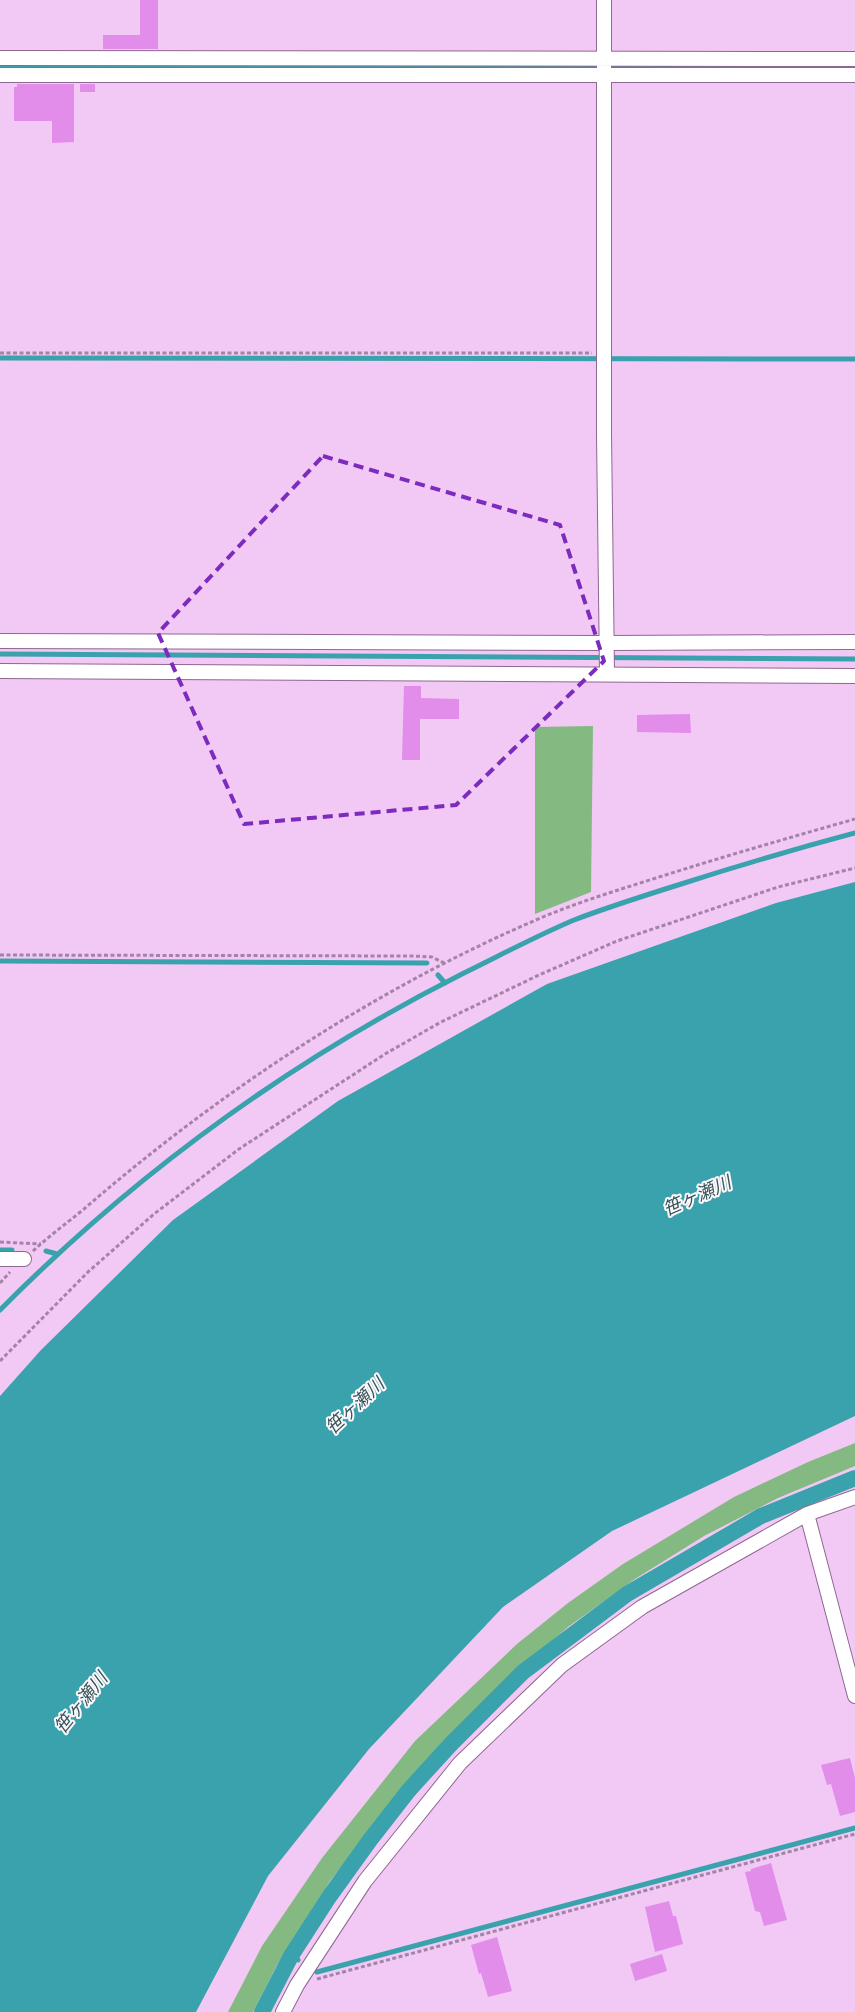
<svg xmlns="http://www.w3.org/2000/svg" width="855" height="2012" viewBox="0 0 855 2012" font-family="Barlow,'Noto Sans JP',sans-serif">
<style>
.green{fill:#84ba82}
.water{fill:#3aa2ac}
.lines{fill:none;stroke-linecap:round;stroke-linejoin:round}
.stream{stroke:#3aa2ac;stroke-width:5}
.canal{stroke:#3aa2ac;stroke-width:16}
.building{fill:#e28dea}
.minor-casing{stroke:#8e6891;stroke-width:16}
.path{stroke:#a384a6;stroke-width:3;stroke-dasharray:4 2.5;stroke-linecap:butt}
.minor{stroke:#fff;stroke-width:14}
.marked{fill:none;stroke:#7b2cbf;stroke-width:4;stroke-dasharray:10 6;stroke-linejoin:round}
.labels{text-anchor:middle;stroke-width:4;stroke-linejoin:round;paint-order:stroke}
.water-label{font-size:18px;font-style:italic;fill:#355558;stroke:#fcf8fc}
</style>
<rect width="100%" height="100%" fill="#f2c8f5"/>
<!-- green -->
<path class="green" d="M593,726L591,892L535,914V727Z
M855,1443V1466L778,1498L704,1536L635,1579L568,1627L512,1676L413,1776L330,1881L277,1965L253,2012H228L262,1946L322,1858L415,1741L517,1644L568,1603L623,1564L734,1497L808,1462Z"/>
<!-- water -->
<path class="water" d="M855,882V1416L612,1531L503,1607L369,1749L268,1876L196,2012H0V1396L41,1350L173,1220L338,1101L547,984L776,903Z"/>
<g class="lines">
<!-- stream -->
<path class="stream" d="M0,66L855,67
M0,358L855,359
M0,654L855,659
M0,961L427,963
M438,975L445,983
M0,1250H12
M46,1251L57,1254
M0,1310C136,1173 290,1061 462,974C499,956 536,936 574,920C608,907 643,896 678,885C737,866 795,849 855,833
M291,1956L298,1960
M317,1972L855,1828"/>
<!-- canal -->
<path class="canal" d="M262,2012L291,1956L329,1897L370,1840L409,1790L451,1744L523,1672L627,1594L761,1516L855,1478"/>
</g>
<!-- building -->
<path class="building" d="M140,0H158V49H103V35H140Z
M17,84H74V142L52,143V121H14V87H17Z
M80,84H95V92H80Z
M404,686H421V698L459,699V719H420V760H402Z
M690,714L691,733L637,732V715Z
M850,1758L855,1778V1812L840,1816L831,1784L827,1785L821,1765Z
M771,1863L787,1920L764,1926L760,1912L755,1911L745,1872L751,1871V1869Z
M669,1901L673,1916H676L683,1944L655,1952L645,1907Z
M497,1937L512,1991L488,1997L481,1973L479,1974L471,1945Z
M662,1954L667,1971L635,1981L630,1964Z"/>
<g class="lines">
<defs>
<path id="minor" d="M604,0V433L607,673
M0,58L855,59
M0,75H855
M0,641L607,643L855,642
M0,671L855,676
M0,1259H24
M807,1514L855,1696
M283,2012L297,1985L365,1881L460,1763L562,1665L642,1607L807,1514L855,1497"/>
</defs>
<!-- minor casing -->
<use href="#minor" class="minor-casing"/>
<!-- path -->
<path class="path" d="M0,353H592
M0,955L413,956L432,957L444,963
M0,1242L41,1244
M33,1251C49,1236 67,1223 84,1209C218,1093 373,990 536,920C575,903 615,891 656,878C722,857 788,838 855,819
M0,1283L10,1272
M0,1361L88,1272L154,1214L239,1149L385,1054L441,1022L539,975L617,941L778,887L855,868
M317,1979L855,1834"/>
<!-- minor -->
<use href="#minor" class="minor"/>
</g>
<!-- marked area -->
<path class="marked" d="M323,456L560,525L604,661L456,805L244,824L158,633Z"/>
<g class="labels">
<!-- water labels -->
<g class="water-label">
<text transform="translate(697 1196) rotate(-24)" y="6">笹ヶ瀬川</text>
<text transform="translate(355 1406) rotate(-43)" y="6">笹ヶ瀬川</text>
<text transform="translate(81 1703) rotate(-51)" y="6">笹ヶ瀬川</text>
</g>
</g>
</svg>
